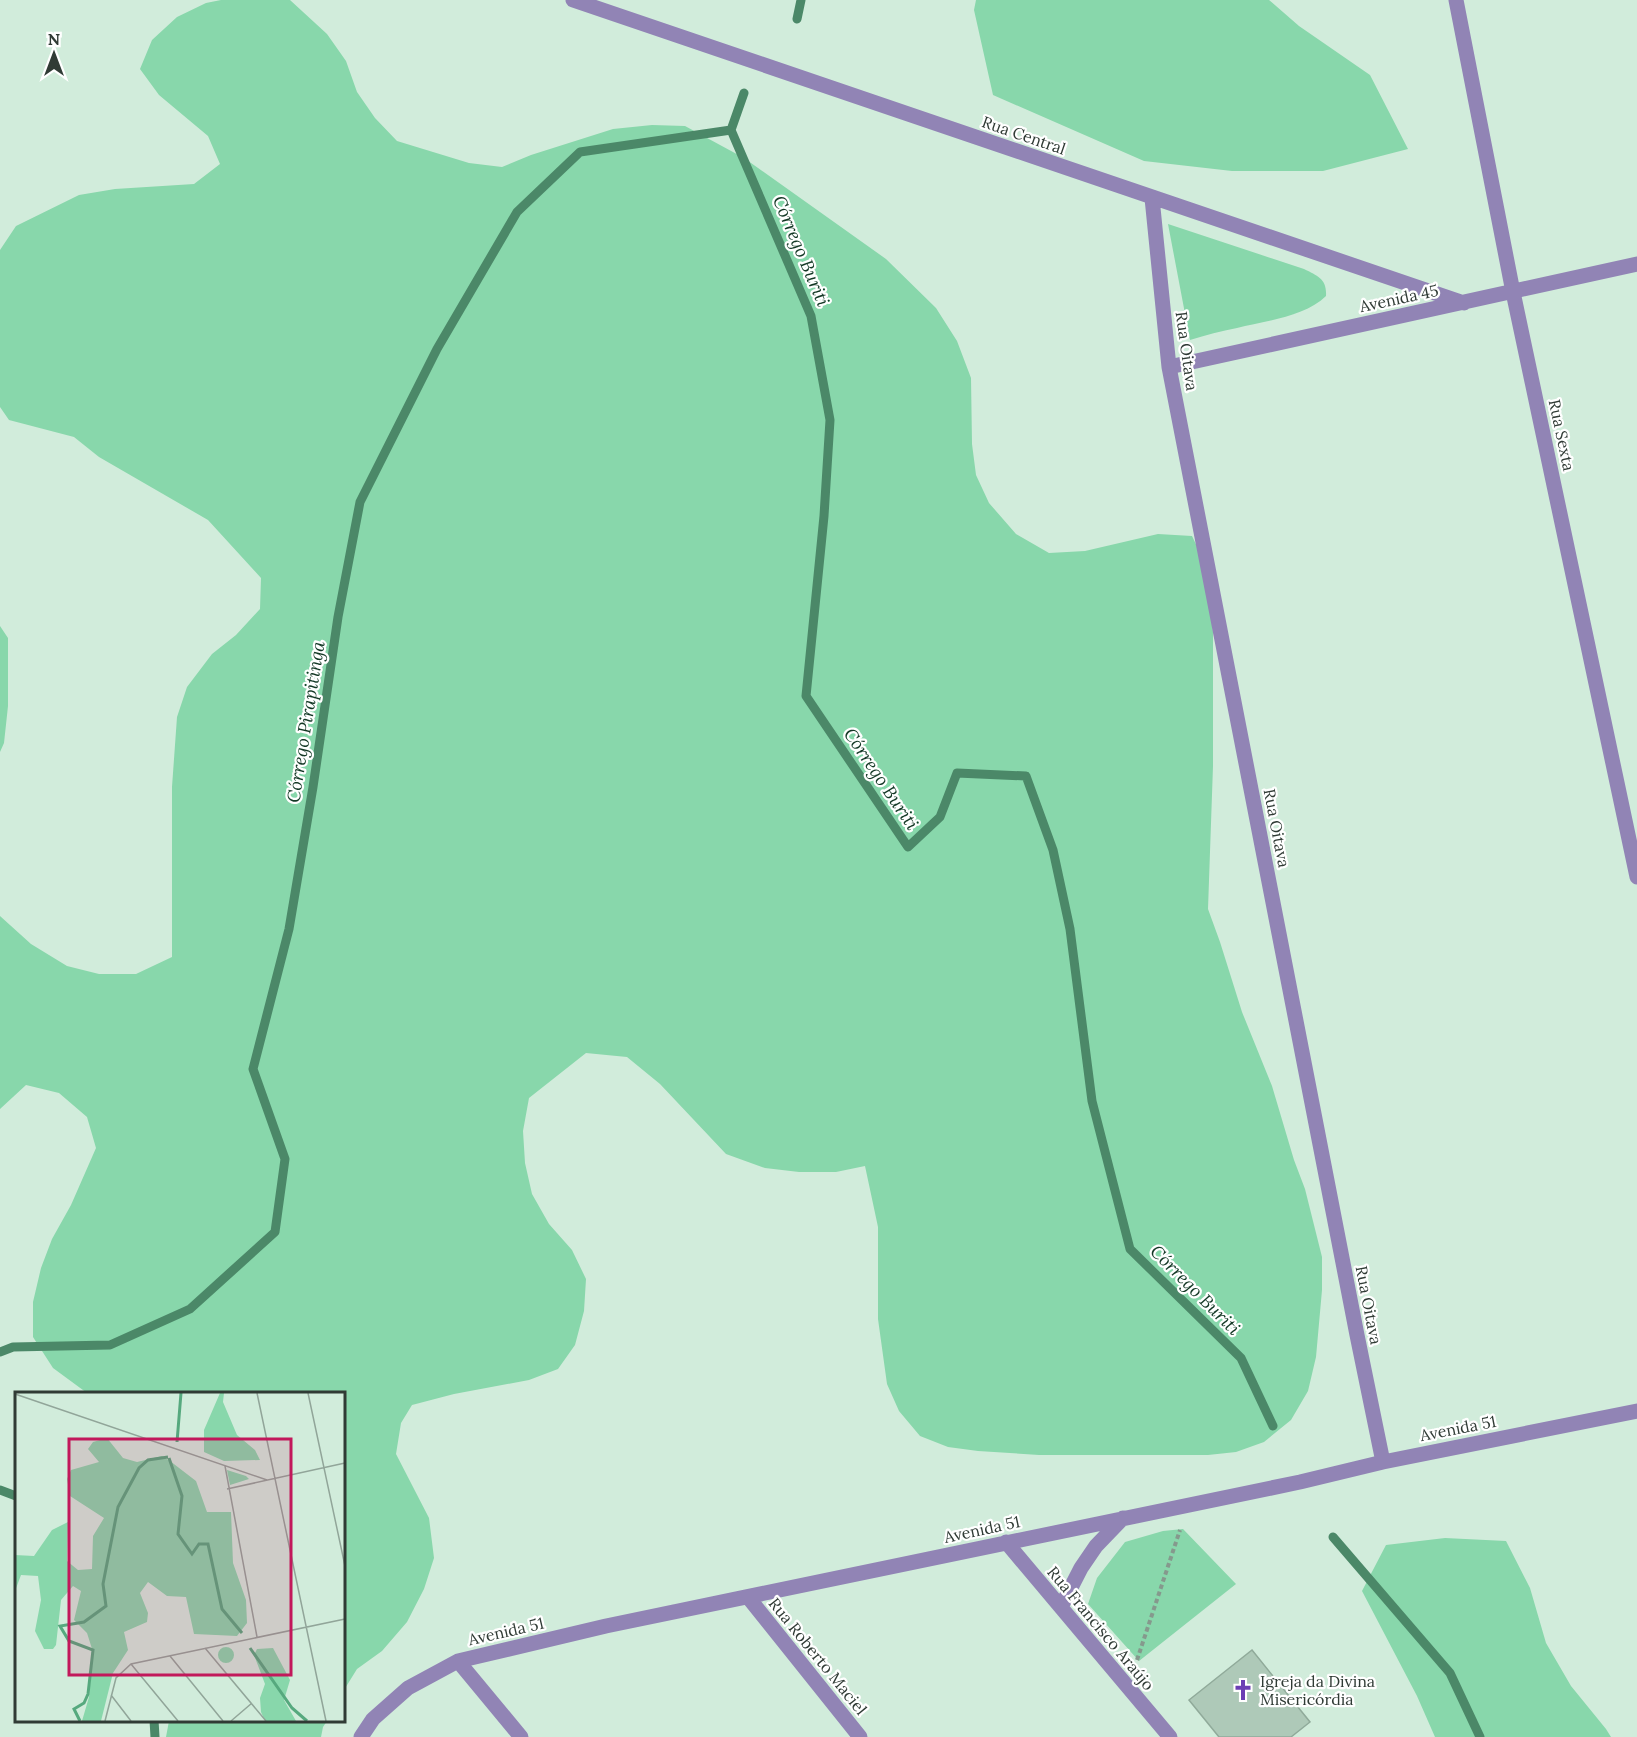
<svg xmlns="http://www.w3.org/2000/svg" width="1637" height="1737" viewBox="0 0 1637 1737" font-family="Lora,serif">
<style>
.green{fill:#88d7ab}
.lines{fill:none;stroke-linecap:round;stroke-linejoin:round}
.stream{stroke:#4b8868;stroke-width:9}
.building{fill:#aec9b8;stroke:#90aa9a;stroke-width:1.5}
.path{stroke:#85998d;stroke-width:4;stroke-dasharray:4.5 3;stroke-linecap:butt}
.minor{stroke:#9184b5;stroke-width:15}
.labels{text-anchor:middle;stroke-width:4.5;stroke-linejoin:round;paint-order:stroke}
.street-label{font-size:16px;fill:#303b35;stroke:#fff}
.poi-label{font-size:16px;fill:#303b35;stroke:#fff;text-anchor:start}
.water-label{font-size:18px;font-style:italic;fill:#133825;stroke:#fff}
.inset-river{fill:none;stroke:#56a97e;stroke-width:3}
.inset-road{fill:none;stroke:#91a599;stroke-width:1.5}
.view{fill:#c2185b;fill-opacity:0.15;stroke:#c2185b;stroke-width:3}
.inset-edge{fill:none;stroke:#303b35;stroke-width:3}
</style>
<rect width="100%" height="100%" fill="#d1ecdb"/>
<!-- green -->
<path class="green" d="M221,0H290L327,34L346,61L357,92L375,118L397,141L469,163L502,167L531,155L613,129L652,125L685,126L744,158L886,259L936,308L957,341L971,378L972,444L976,475L989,503L1016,534L1049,553L1085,551L1158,534L1192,536L1206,565L1213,632V766L1208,909L1220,942L1242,1012L1272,1086L1294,1160L1305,1189L1322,1257V1290L1316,1357L1308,1391L1291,1420L1264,1442L1236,1452L1208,1455H1039L978,1451L948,1447L920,1436L899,1411L887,1384L878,1319V1227L865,1166L836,1172H799L765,1168L726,1154L660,1084L627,1057L586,1053L529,1098L523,1131L525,1163L532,1194L549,1224L572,1250L586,1279L584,1311L575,1345L558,1369L529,1380L454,1394L412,1405L401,1423L396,1454L429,1518L434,1558L424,1589L407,1622L382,1651L357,1669L344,1690V1394L87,1393L53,1368L33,1337V1302L41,1268L52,1239L71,1205L96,1148L87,1117L59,1093L26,1085L0,1109V916L31,944L67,966L99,974H136L172,957V787L177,717L187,687L212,654L236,635L260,609L261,578L208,520L99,457L74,437L9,420L0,407V250L16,226L79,195L115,189L194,184L220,164L208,136L159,95L140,69L152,40L177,17L206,3Z
M976,0H1269L1299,26L1370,75L1408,149L1323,171H1232L1144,161L993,95L974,10Z
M1168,224L1304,269C1318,276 1327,279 1326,296C1305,317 1264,321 1237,328C1221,331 1206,335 1190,340Z
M0,626L8,638V706L4,743L0,752Z
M1183,1529L1236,1584L1139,1661L1088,1604L1097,1578L1125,1542L1163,1531Z
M1445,1538L1506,1541L1530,1588L1546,1643L1571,1686L1606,1729L1611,1737H1435L1417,1696L1362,1591L1386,1545Z
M169,1721V1720L327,1721L323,1727L321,1737H166Z"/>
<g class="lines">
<!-- stream -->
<path class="stream" d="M797,19L801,0
M731,130L811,316L830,420L824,516L806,696L908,847L940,817L957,773L1026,776L1053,850L1070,929L1092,1101L1130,1249L1241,1358L1273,1426
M731,130L744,93
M0,1352L13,1347L110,1345L190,1309L275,1232L285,1159L253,1069L289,929L313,787L338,617L360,502L437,349L517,212L580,152L731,130
M0,1490L16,1496
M1333,1537L1450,1673L1480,1737
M154,1720L155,1737"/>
</g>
<!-- building -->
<path class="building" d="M1252,1650L1310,1722L1291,1737H1219L1189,1700Z"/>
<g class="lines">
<!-- path -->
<path class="path" d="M1137,1660L1180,1530"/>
<!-- minor -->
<path class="minor" d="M573,0L1464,303
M1456,0L1513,292L1637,877
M1152,198L1169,367L1357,1335L1383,1462
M1169,367L1637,264
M1006,1542L1170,1737
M748,1597L860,1737
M1061,1607L1081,1568L1096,1546L1123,1518
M458,1661L521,1737
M361,1737L373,1719L408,1688L458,1661L606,1626L1300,1482L1383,1462L1637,1411"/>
</g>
<!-- icons -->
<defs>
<symbol id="church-bare" viewBox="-9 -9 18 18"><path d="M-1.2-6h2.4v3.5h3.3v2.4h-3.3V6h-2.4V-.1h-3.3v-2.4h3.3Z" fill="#6b3db4" stroke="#fff" stroke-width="2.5" paint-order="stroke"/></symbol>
</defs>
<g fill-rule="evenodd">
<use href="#church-bare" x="1228" y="1675" width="30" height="30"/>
</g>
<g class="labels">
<!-- street labels -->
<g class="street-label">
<text transform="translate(1024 135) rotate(19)" y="6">Rua Central</text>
<text transform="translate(1399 298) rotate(-12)" y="6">Avenida 45</text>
<text transform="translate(1187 351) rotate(82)" y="6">Rua Oitava</text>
<text transform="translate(1562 435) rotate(78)" y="6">Rua Sexta</text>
<text transform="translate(1277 828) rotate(79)" y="6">Rua Oitava</text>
<text transform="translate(1369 1305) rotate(79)" y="6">Rua Oitava</text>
<text transform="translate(1458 1428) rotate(-11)" y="6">Avenida 51</text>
<text transform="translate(982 1529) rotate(-12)" y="6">Avenida 51</text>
<text transform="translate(1101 1628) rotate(50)" y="6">Rua Francisco Araújo</text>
<text transform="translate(506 1631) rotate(-13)" y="6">Avenida 51</text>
<text transform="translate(818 1656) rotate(51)" y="6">Rua Roberto Maciel</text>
</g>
<!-- poi labels -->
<g class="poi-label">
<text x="1260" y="1687">Igreja da Divina<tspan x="1260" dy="18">Misericórdia</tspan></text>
</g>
<!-- water labels -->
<g class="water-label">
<text transform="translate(801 251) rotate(67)" y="6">Córrego Buriti</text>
<text transform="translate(306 722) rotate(-81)" y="6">Córrego Pirapitinga</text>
<text transform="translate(881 779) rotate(56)" y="6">Córrego Buriti</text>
<text transform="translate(1195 1290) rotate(45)" y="6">Córrego Buriti</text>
</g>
</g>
<!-- overview -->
<g transform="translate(15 1392)">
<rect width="330" height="330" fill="#d1ecdb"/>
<path d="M205,1H209L208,10L222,43L240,58L245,68L209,69L189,60V38ZM92,46L108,66L122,70L147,64L155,69L181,89L192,120H216L218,171L231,208L232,231L222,244L179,242L171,205L152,204L133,190L125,201L133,221L132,230L109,240L113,258L98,281L86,329H67L74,305L78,260L72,241L59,228L66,199L58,194L46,208L41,253L38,257H29L20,239L26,208L23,184L6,183L0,199V163L19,164L37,138L53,130L52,169L63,178L77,177L78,144L89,126L55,104L52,87L56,78L84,70L73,57L78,50ZM212,78L231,84L234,87L215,93ZM203 263a8 8 0 1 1 16 0a8 8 0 1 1-16 0ZM258,256L275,288L269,308L281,329H250L246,320L245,306L250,292L239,263L242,257Z" fill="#88d7ab"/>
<path class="inset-river" d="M162,50L166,1M154,66L167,104L163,142L177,162L184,152H193L207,217L227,241M235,256L277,316L292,329M65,329L59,317L69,311L73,302L78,258L54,249L45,234L69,230L91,214L88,192L103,115L124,76L133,68L153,65"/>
<path class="inset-road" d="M242,1L311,329M293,1L330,174M0,2L252,88M210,74L242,245M212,97L330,71M190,256L251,329M155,264L208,329M116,272L163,329M96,303L116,329M90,329L101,286L116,272L330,227M216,329L237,311"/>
<path class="view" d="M54,47H276V283H54Z"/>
<rect width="330" height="330" class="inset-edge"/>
</g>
<!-- north arrow -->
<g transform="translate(54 54)" stroke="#ffffff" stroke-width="4.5" paint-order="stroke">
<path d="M0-4.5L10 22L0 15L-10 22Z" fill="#303b35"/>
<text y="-9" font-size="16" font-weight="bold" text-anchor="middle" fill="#303b35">N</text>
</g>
</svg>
